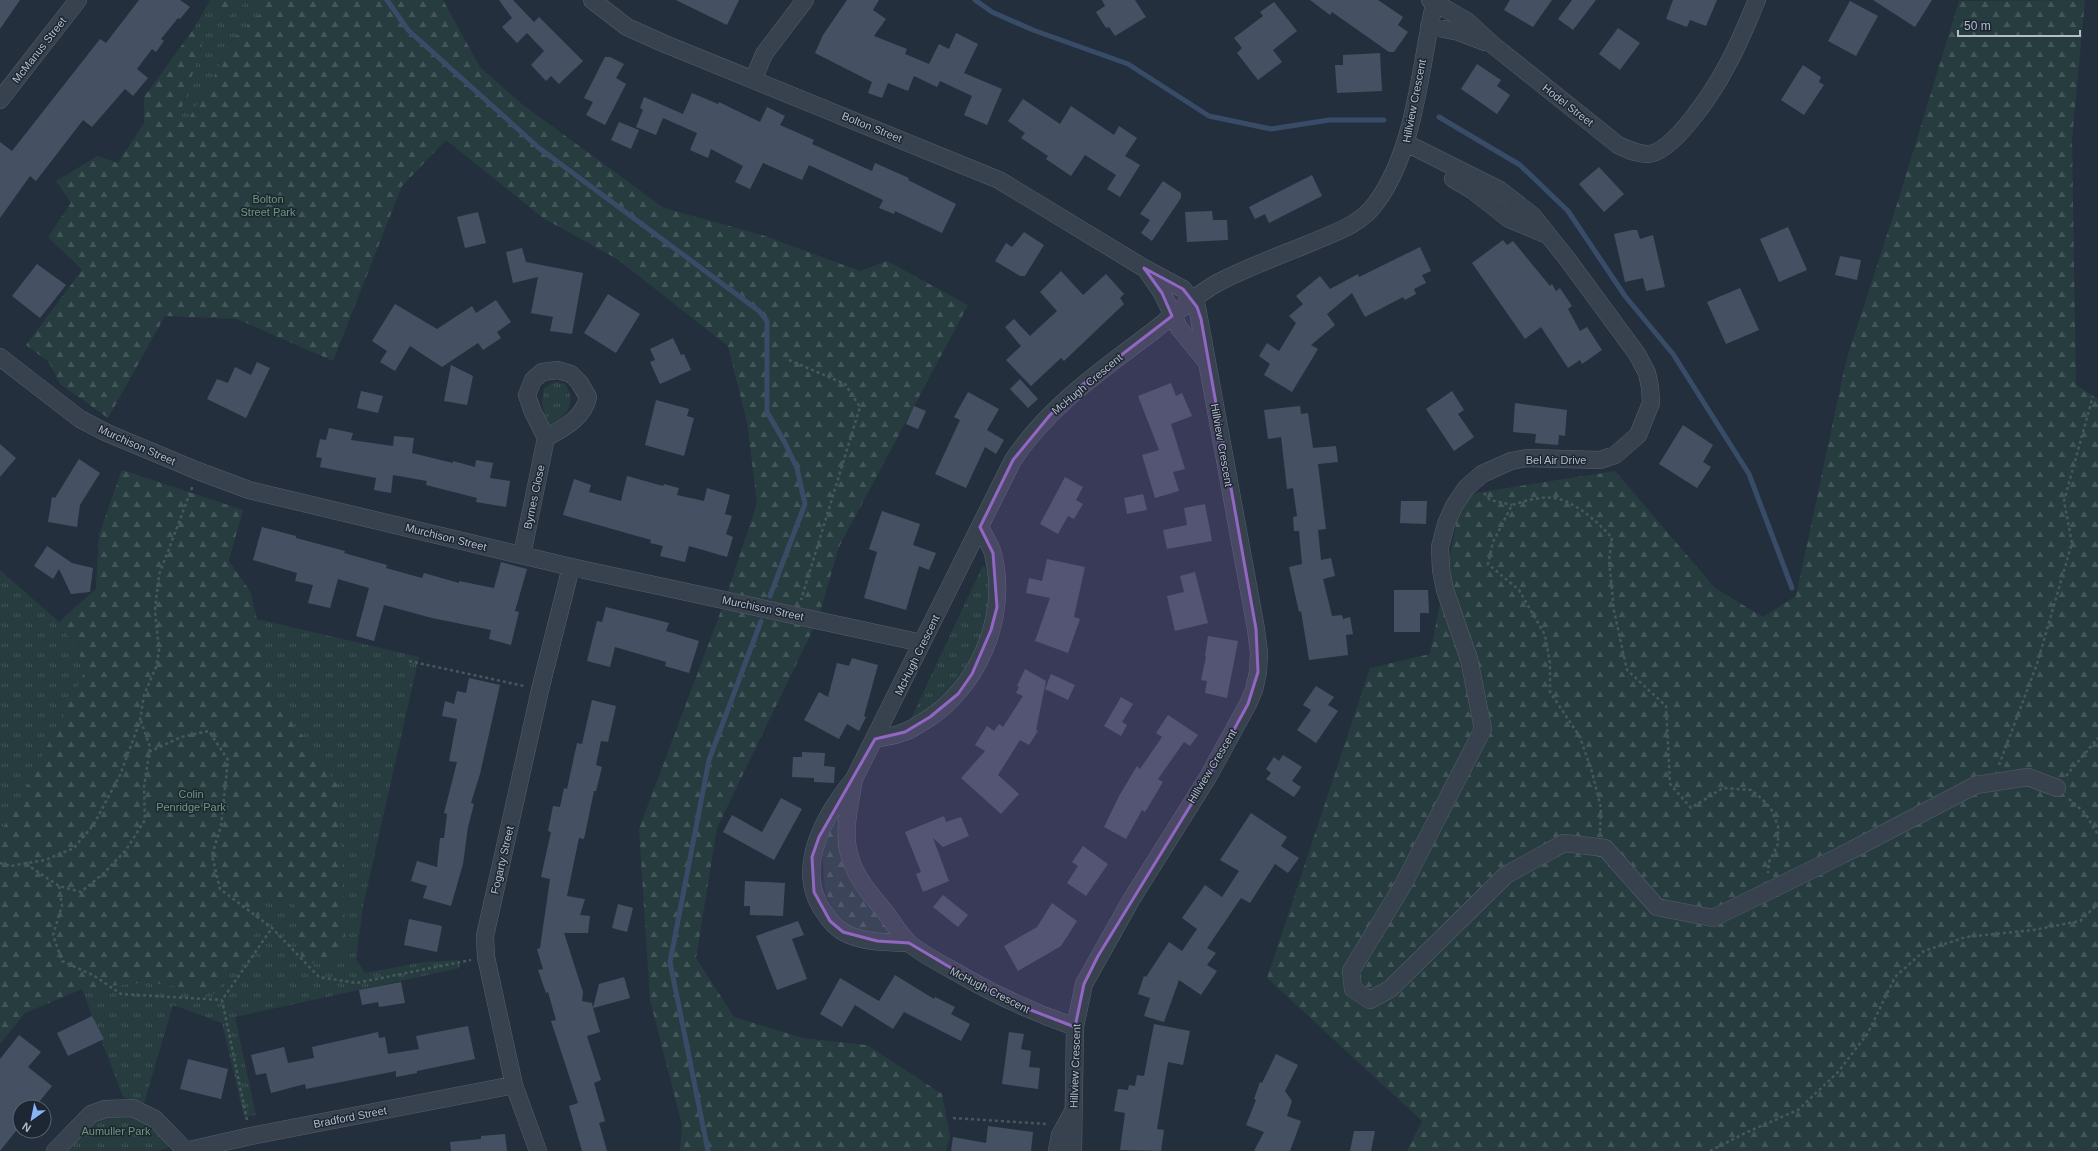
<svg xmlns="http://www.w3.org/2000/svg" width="2098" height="1151" viewBox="0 0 2098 1151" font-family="Arial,sans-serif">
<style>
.grass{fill:url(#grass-tufts)}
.forest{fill:url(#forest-firs)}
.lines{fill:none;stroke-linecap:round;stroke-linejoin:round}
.stream{stroke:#394c67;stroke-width:5}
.building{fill:#455162}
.minor-casing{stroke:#565f6c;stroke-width:18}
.path{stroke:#44595c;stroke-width:2.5;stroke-dasharray:3 3;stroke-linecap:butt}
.minor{stroke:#38414e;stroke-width:17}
.marked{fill:#9266c3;fill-opacity:0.2;stroke:#9266c3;stroke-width:3;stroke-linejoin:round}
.labels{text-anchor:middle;stroke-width:3;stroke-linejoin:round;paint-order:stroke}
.street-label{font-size:11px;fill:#b4bcc9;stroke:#1d2633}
.park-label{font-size:11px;fill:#6b9a76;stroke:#1d2633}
</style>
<defs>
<pattern id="grass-tufts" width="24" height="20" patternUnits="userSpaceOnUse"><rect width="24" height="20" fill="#263c3f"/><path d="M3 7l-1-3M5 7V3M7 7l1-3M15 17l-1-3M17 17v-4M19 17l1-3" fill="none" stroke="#435659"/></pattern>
<pattern id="forest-firs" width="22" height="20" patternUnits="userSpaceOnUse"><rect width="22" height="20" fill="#263c3f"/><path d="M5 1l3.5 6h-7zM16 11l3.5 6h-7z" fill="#435659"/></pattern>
</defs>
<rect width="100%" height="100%" fill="#242f3e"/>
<!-- grass -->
<path class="grass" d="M248,0H256L259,4L262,13L229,43L212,81L189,118L182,124L181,110L206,32L195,27L209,2L225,19Z
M555,382L565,384C578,404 566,416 548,426L542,403L544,388Z
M122,470L243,510L215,609L419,657L363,906L356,959L365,973L423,962L459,960L460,968L235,1017L256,1115L244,1117L222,1023L173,1005L144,1103L123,1097L82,989L15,1009L0,1027V570L59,622L96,589L99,535Z
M983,565L993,578L982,647L951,694L908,725Z
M137,1114L173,1146L158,1151H58L96,1115Z"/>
<!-- forest -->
<path class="forest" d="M210,0H248L225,19L209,2Z
M256,0H443L480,67L523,105L664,208L762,235L860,271L887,261L968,305L839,547L818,619L717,828L696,958L734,1017L803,1038L867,1045L942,1094L950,1136L946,1151H680L682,1125L650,1000L639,829L725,600L757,503L747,422L728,346L617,259L543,218L446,140L402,186L333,361L237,319L165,316L108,418L60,384L49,362L26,345L82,270L48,237L71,203L56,181L98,156L118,163L144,123V97L195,27L206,32L181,110L182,123L189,118L212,81L229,43L261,13L259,4Z
M2085,0L2072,139L2076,385L2098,399V1151H1407L1422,1121L1267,978L1370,668L1430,654L1462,495L1615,471L1715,588L1763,617L1796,596L1846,361L1897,204L1959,1Z
M122,470L243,510L228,560L250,591L258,623L271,692L338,786L346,950L326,964L302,962L292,899L263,896L252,944L215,993L149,982L82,989L25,1013L0,1044V833L15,810L87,667L59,622L96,589L99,535Z
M847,798L839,826L891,929L886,935L856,932L835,913L825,892L822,847Z"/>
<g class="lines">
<!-- stream -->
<path class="stream" d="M387,0L408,30L539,148L759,311L767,321V412L785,443L797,468L805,504L770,596
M975,0L992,12L1033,30L1128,64L1209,116L1271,129L1329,120H1384
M1439,117L1520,165L1568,211L1625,296L1673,354L1749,474L1792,588
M708,1151L670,962L709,760L761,621"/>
</g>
<!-- building -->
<path class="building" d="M0,0H20L0,29Z
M139,0H180L190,7L180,19L178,18L161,39L164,41L156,52L152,49L137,69L148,78L133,96L125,89L92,127L83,120L36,181L30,176L0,218V142L12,151L100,39L106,43Z
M499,0H513L534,22L539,17L583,61L559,84L551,76L546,81L531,65L544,51L527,33L517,43L502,27L512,18Z
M676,0H739L727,25Z
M847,0H879L873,10L886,19L874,36L907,49L905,54L929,64L939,44L949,49L956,33L978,44L964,73L1002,89L987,125L964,115L972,96L940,81L937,87L914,76L908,91L888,83L882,98L868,93L872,82L815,53L823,35Z
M1102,0H1135L1146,17L1115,36L1109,27L1106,28L1096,12L1105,6Z
M1310,0H1378L1403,17L1398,25L1408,32L1394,52H1389L1332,12L1330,15Z
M1510,0H1552L1533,27L1504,10Z
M1572,0H1596L1573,30L1558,19Z
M1673,0H1717L1706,26L1690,20L1687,27L1666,19Z
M1873,0H1932L1915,27Z
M1850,1L1878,16L1856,56L1828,41Z
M1274,2L1297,31L1273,50L1282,62L1258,80L1237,53L1242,48L1234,38L1263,16L1260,12Z
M1618,28L1640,43L1620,70L1599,54Z
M1380,53L1382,91L1337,93L1335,65H1343V55Z
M605,57H610L624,64L616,78L626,84L605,125L586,115L593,102L584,98Z
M1477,64L1501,80L1497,86L1510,95L1497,114L1461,89Z
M1803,65L1821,77L1819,82L1824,85L1804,115L1781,100Z
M692,93L718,104L719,102L760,122L767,107L785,116L780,125L814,140L812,144L872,171L875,163L909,178L908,180L956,204L942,233L895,211L894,214L879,208L883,200L809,165L802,180L763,163L750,189L735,182L743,166L711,149L708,158L690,150L697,133L663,118L656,135L636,127L643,110L640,108L644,97L683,114Z
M1023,99L1060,124L1071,106L1114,135L1119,126L1137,138L1125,156L1140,165L1120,197L1107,189L1116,175L1085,155L1071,176L1046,159L1048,156L1021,138L1025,133L1008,121Z
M619,122L639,130L631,149L611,140Z
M1599,167L1624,194L1604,212L1579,184Z
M1312,175L1322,196L1269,223L1265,214L1255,219L1249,207Z
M1163,181L1181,193V198L1152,241L1141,233L1150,220L1140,214Z
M1212,211L1213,220H1227L1228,240L1187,242L1185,212Z
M478,212L486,243L465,248L457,217Z
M1788,227L1807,270L1779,282L1760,239Z
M1632,230H1637L1640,239L1653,235L1665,287L1646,291L1643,278L1625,282L1614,234Z
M1024,232L1044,245L1025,276H1020L995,261L1006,243L1012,247Z
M1503,240L1507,245L1513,241L1550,286L1552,284L1556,291L1560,288L1572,306L1568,309L1580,331L1587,327L1602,350L1582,364L1580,360L1568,368L1541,327L1525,339L1472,263Z
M1420,247L1431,271L1422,275L1426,283L1414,289L1416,294L1405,300L1403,297L1365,317L1352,293L1327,314L1335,325L1311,345L1318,349L1292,392L1264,375L1270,364L1259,356L1267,343L1279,351L1296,323L1289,316L1303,304L1296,296L1320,276L1330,289L1358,274L1359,277Z
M522,248L526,262L583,273L572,334L550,331L553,317L531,313L538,277L513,283L506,252Z
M1840,256L1861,260L1857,280L1835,275Z
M37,264L66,285L40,318L12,296Z
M1061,271L1083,295L1106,274L1124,294L1120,298L1124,304L1064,361L1061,358L1031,386L1006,360L1021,346L1005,327L1014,319L1030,336L1057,311L1040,292Z
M1740,288L1759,330L1726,344L1707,302Z
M608,294L640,314L616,353L584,333Z
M496,300L511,322L497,332L501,338L483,350L478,343L442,367L410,346L395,371L380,362L387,351L372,341L395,304L437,329L472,306L476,313Z
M673,338L681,355L684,354L691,370L660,384L650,362L655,360L650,349Z
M257,362L270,368L246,418L207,399L217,379L228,383L235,367L251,375Z
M451,365L473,376L467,405L444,401Z
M1020,379L1038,399L1028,408L1010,389Z
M1171,383L1176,396L1182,393L1192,416L1171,424L1185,469L1173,472L1179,491L1155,498L1142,455L1159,450L1138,396Z
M361,391L383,396L378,413L357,408Z
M1452,391L1464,410L1458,414L1474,437L1454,451L1426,409Z
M968,392L999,409L987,430L1004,440L996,454L985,447L966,488L935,474L960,420L954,417Z
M656,400L689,409L687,416L694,418L684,456L645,445Z
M1515,403L1567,410L1565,436L1559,435L1558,445L1535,443L1536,434L1513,432Z
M914,406L926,411L918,429L906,424Z
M1300,406L1301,414L1308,413L1313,448L1336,446L1338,462L1318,464L1326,529L1318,530L1321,560L1331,558L1335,576L1323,579L1332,616L1342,615L1343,619L1350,617L1353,634L1346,635L1348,655L1309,660L1301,611L1299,612L1289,567L1302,564L1299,531H1294L1293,517L1297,516L1293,488L1287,489L1281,437L1268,439L1264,410Z
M1683,425L1713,445L1703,462L1711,467L1697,488L1659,464Z
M329,428L353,433L351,440L393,446L394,436L414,438L412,453L453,463V461L475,467L476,460L493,463L490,478L510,481L506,507L476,502L477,498L426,485L427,481L393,475L391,493L374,490L376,478L320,467L322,458L316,457L320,439L326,440Z
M0,444L16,458L0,477Z
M79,459L100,473L80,505L77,527L48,522L52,497L55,498Z
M627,476L663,486L664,484L679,488L677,495L704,501L707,488L730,495L725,514L732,516L726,534L733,537L727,557L689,546L685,562L660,556L663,546L650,543L651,540L563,515L574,479L591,485L589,492L621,501Z
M1065,477L1083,487L1076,500L1083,504L1074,519L1068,516L1058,534L1040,524Z
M1143,494L1147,510L1127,514L1124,498Z
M1401,501H1427L1426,524L1400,523Z
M1205,504L1212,541L1167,549L1163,530L1187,525L1184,508Z
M882,511L920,524L913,545L936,553L929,570L919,566L906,610L864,598L877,552L869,549Z
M262,527L296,536V538L345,551L344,553L387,565L386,568L422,578L424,573L459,583V581L494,588L501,562L527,569L515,611L519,612L511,645L489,639L491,630L432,618L384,605L374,641L356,636L369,588L338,579L330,608L308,603L313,585L295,581L297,573L253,560Z
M47,546L72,563L93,568L90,592L71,594L59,569L53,579L34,566Z
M1047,559L1085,567L1074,617L1080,619L1068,653L1035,641L1050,598L1026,593L1029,578L1042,581Z
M1195,572L1208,623L1175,631L1167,596L1184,592L1180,576Z
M1394,590H1428L1429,613H1420V632H1394Z
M606,607L669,623L666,631L699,641L689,673L665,666L666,662L615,647L610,667L587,661L597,621L602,622Z
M1208,636L1238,641L1227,698L1205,693L1207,681L1201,680L1206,657L1205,656Z
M852,658L878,665L864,716L866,717L859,731L847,724L839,739L804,720L819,692L828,697L837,663L849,666Z
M1025,669L1046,681L1036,730L1038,731L1029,745L1020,740L998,775L1019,794L1001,814L961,778L985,751L975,745L987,726L994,731L999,724L1003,727L1023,696L1016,693L1019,687L1017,686Z
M1051,674L1075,685L1068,700L1045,689Z
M469,678L500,685L480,774L471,803L474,804L468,827L463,864L451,906L423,898L427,886L411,881L417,861L437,867L440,838H444L447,814L444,813L457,762L449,761L457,719L442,716L445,701L454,704L457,691L466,693Z
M1316,686L1334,697L1328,705L1338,711L1316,743L1297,730L1311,710L1303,705Z
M1121,697L1133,704L1122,722L1127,725L1121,736L1104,726Z
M592,700L616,706L608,742L601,741L596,765L602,767L596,791H594L584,839L579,838L567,896L585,899L580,915L590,916L588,933H564L583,992L582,1001L592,1003L593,1008L599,984L624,977L630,998L593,1008L600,1032L587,1036L601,1080L594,1083L605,1121L599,1123L607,1151H582L569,1106L578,1103L551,1021L556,1020L548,992L546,993L538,970L543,969L537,949L540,948L550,879L541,877L551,832L548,831L553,806L560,807L564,788L567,789L577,743L582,744Z
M1168,715L1198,735L1190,746L1184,742L1158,779L1163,782L1145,812L1142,810L1126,839L1104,827L1119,796L1137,766L1140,769L1162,737L1156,733Z
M802,752L825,753L824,766L835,767L834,783L814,782V778L792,777L793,757H802Z
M1283,755L1302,767L1292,781L1301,787L1294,797L1266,779L1271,773L1266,769L1274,757L1279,761Z
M781,798L802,809L774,860L723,832L732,815L762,832Z
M1251,813L1287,837L1281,846L1299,858L1288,873L1275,864L1250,903L1241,898L1207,948L1216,953L1207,965L1217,971L1201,995L1179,980L1164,1022L1144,1016L1150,998L1138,994L1144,976L1146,977L1169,942L1182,951L1197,929L1182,918L1205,885L1222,897L1239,871L1220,860Z
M944,816L946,822L961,817L969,836L943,847L933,838L949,881L923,892L916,874L921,872L905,832Z
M1083,846L1108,864L1086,896L1067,883L1078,866L1072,862Z
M745,881L785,883L783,916L750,915V906H744Z
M943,895L968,915L958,927L933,907Z
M1052,903L1077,921L1061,946L1018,971L1004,946L1037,927Z
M618,904L633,908L627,932L612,928Z
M409,919L442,926L437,952L404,945Z
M798,921L804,935L792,939L807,979L777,990L756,936Z
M895,975L934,999L935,997L955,1007L951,1014L970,1024L961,1041L904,1012L893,1029L855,1005L842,1027L820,1014L840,978L879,1001Z
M401,982L405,1003L379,1007L378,1002L362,1005L359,990Z
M92,1016L104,1039L68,1056L57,1033Z
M1154,1024L1190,1031L1183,1065L1168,1062L1157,1129L1164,1130L1161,1151L1120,1150L1125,1113L1114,1111L1118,1089L1128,1090L1129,1085L1135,1086L1137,1075L1144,1076Z
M468,1026L475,1059L417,1071V1073L396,1077V1071L306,1089L305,1084L271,1093L266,1073L256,1075L251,1055L284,1047L288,1063L314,1058L312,1047L378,1032L379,1038L385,1037L388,1054L419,1049L416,1036Z
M1009,1032L1024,1034L1021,1049L1031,1051L1029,1067L1040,1068L1038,1089L1002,1084Z
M19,1035L41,1052L28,1067L52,1086L35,1107H20V1126L0,1151V1059Z
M1276,1054L1298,1065L1285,1091L1292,1101L1287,1116L1301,1121L1290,1151H1254L1264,1132L1246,1125L1256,1100L1254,1099L1260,1082L1262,1083Z
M188,1059L228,1069L221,1099L180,1089Z
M988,1126L1033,1132L1031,1151H951L953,1137L986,1143Z
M1354,1131H1375L1371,1151H1350Z
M505,1134L507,1151H451L450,1142L481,1139V1136Z"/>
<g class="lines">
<defs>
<path id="minor" d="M592,0L627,27L665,44L999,180L1144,268L1183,289L1197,307L1256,629L1259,653L1258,672L1254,690L1248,704L1208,777L1131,900L1084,984L1075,1027L1073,1151
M1430,0L1467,21L1493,45L1618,145C1627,149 1636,154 1647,154C1672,155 1714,90 1725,69C1738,47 1747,23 1757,0
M1429,26L1459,32L1485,42
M754,78L764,54L805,0
M0,100L78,0
M1406,143L1500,190L1533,216L1568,260L1637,354L1647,373L1650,387L1651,403L1638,435L1615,455L1600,460L1527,458L1511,461L1482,474L1466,488L1454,506L1446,524L1440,547L1441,570L1445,590L1469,659L1483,729L1403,885L1351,971L1353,989L1370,1000L1390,989L1506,875L1564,843L1605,848L1657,907L1713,918L1842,855L1976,785L2028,777L2057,788
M1453,179L1472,190L1509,219L1545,234
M1147,271L1162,293L1179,328L1206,361
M0,357L80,419L107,433L198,471L249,490L571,567L922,643
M522,555L546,438L532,410L527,395L533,380L542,372L558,370L571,374L579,382L588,397C584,418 563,428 546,438
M875,739C884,737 895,736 904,732C911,730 917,725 923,722C978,689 1009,617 993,554C991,545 984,536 980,527
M854,779C825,814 793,869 824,912C829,920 835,927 843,932C862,943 888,942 909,943
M1075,1027C1032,1012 993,994 954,971C939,963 924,955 910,944C900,935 891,919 882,908C870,894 855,876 850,857C842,833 850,804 854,779L1013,460C1049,406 1102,370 1152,332C1174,315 1195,295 1219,282C1248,267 1279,256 1308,244C1331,234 1361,225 1376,203C1416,149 1420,65 1435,0
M55,1151L91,1114L105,1109L133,1108L155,1119L186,1151
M185,1151L251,1136L514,1085
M538,1151L514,1085L486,957L485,936L540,690L571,567
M1057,1151L1060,1135L1072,1113"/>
</defs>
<!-- minor casing -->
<use href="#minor" class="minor-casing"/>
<!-- path -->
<path class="path" d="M789,360L845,384L860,407L801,600
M1484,493L1490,500L1512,505
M409,661L524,686
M149,752L181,737L209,731L228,760L221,826L212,855L220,889L272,928L319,977L356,983L471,960
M1999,765L2037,664L2072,543L2064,501L2093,396
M2066,776L2098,738
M2069,799L2085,813L2098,835
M1600,831L1601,808L1592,772L1580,737L1550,692V663L1545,635L1519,590L1488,564L1493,542L1512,505C1525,501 1540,496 1554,498C1575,501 1599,523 1612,538L1609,560L1614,611L1627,670L1666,706L1670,784L1691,808L1723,788L1751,790L1761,798L1771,809L1778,826V844L1769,862L1768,873
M0,863L11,866L45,860L74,848L94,824L120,775L140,721L144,695L156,667L159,651L155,610L159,575L193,485
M26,864L59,886L81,892L104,873L126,850L145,820L144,787L150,747L141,721
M59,886L62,906L53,935L62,961L93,975L121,994L222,1000
M953,1118L1047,1124
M247,1120L222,1000L272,928
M1710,1151L1745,1133L1798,1110L1838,1072L1868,1033L1895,977L1924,951L1966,937L2033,930L2080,921L2098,904"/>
<!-- minor -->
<use href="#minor" class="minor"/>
</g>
<!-- marked area -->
<path class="marked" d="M1144,268L1183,289L1197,307L1201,319L1256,629L1258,672L1248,704L1208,777L1098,956L1084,984L1075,1027L1007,1001L909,943L877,941L843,932L830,921L814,892L812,857L819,837L875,739L905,732L930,717L958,694L972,674L991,630L997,607L993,553L980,527L1013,460L1050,415L1081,386L1172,316L1162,293Z"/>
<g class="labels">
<!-- street labels -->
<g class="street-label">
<text transform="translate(39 50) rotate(-52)" y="4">McManus Street</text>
<text transform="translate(1414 101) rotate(-79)" y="4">Hillview Crescent</text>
<text transform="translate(1568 105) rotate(38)" y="4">Hodel Street</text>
<text transform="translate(872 127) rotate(22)" y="4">Bolton Street</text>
<text transform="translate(1087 384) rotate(-40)" y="4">McHugh Crescent</text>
<text transform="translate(137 445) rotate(24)" y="4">Murchison Street</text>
<text transform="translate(1222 445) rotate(80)" y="4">Hillview Crescent</text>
<text x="1556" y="464">Bel Air Drive</text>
<text transform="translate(534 497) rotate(-78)" y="4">Byrnes Close</text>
<text transform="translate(446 537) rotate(14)" y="4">Murchison Street</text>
<text transform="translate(763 608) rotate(12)" y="4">Murchison Street</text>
<text transform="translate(917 655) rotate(-64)" y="4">McHugh Crescent</text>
<text transform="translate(1212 766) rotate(-59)" y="4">Hillview Crescent</text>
<text transform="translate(502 860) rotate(-77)" y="4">Fogarty Street</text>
<text transform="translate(990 990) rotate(27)" y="4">McHugh Crescent</text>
<text transform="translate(1075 1066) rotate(-88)" y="4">Hillview Crescent</text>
<text transform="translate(350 1117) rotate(-11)" y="4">Bradford Street</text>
</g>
<!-- park labels -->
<g class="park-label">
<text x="268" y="203">Bolton<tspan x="268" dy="13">Street Park</tspan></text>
<text x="191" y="798">Colin<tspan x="191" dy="13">Penridge Park</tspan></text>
<text x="116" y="1135">Aumuller Park</text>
</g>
</g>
<!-- north arrow -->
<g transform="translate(32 1119) rotate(213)"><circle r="19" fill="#1d2633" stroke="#59626f"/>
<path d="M0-3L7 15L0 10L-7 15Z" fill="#8ab4f8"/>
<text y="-6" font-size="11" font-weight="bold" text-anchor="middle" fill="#b4bcc9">N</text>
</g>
<!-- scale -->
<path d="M1958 30v6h122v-6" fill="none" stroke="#b4bcc9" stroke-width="2"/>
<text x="1964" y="30" font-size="12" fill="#b4bcc9" stroke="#1d2633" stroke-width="3" paint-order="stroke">50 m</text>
</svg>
